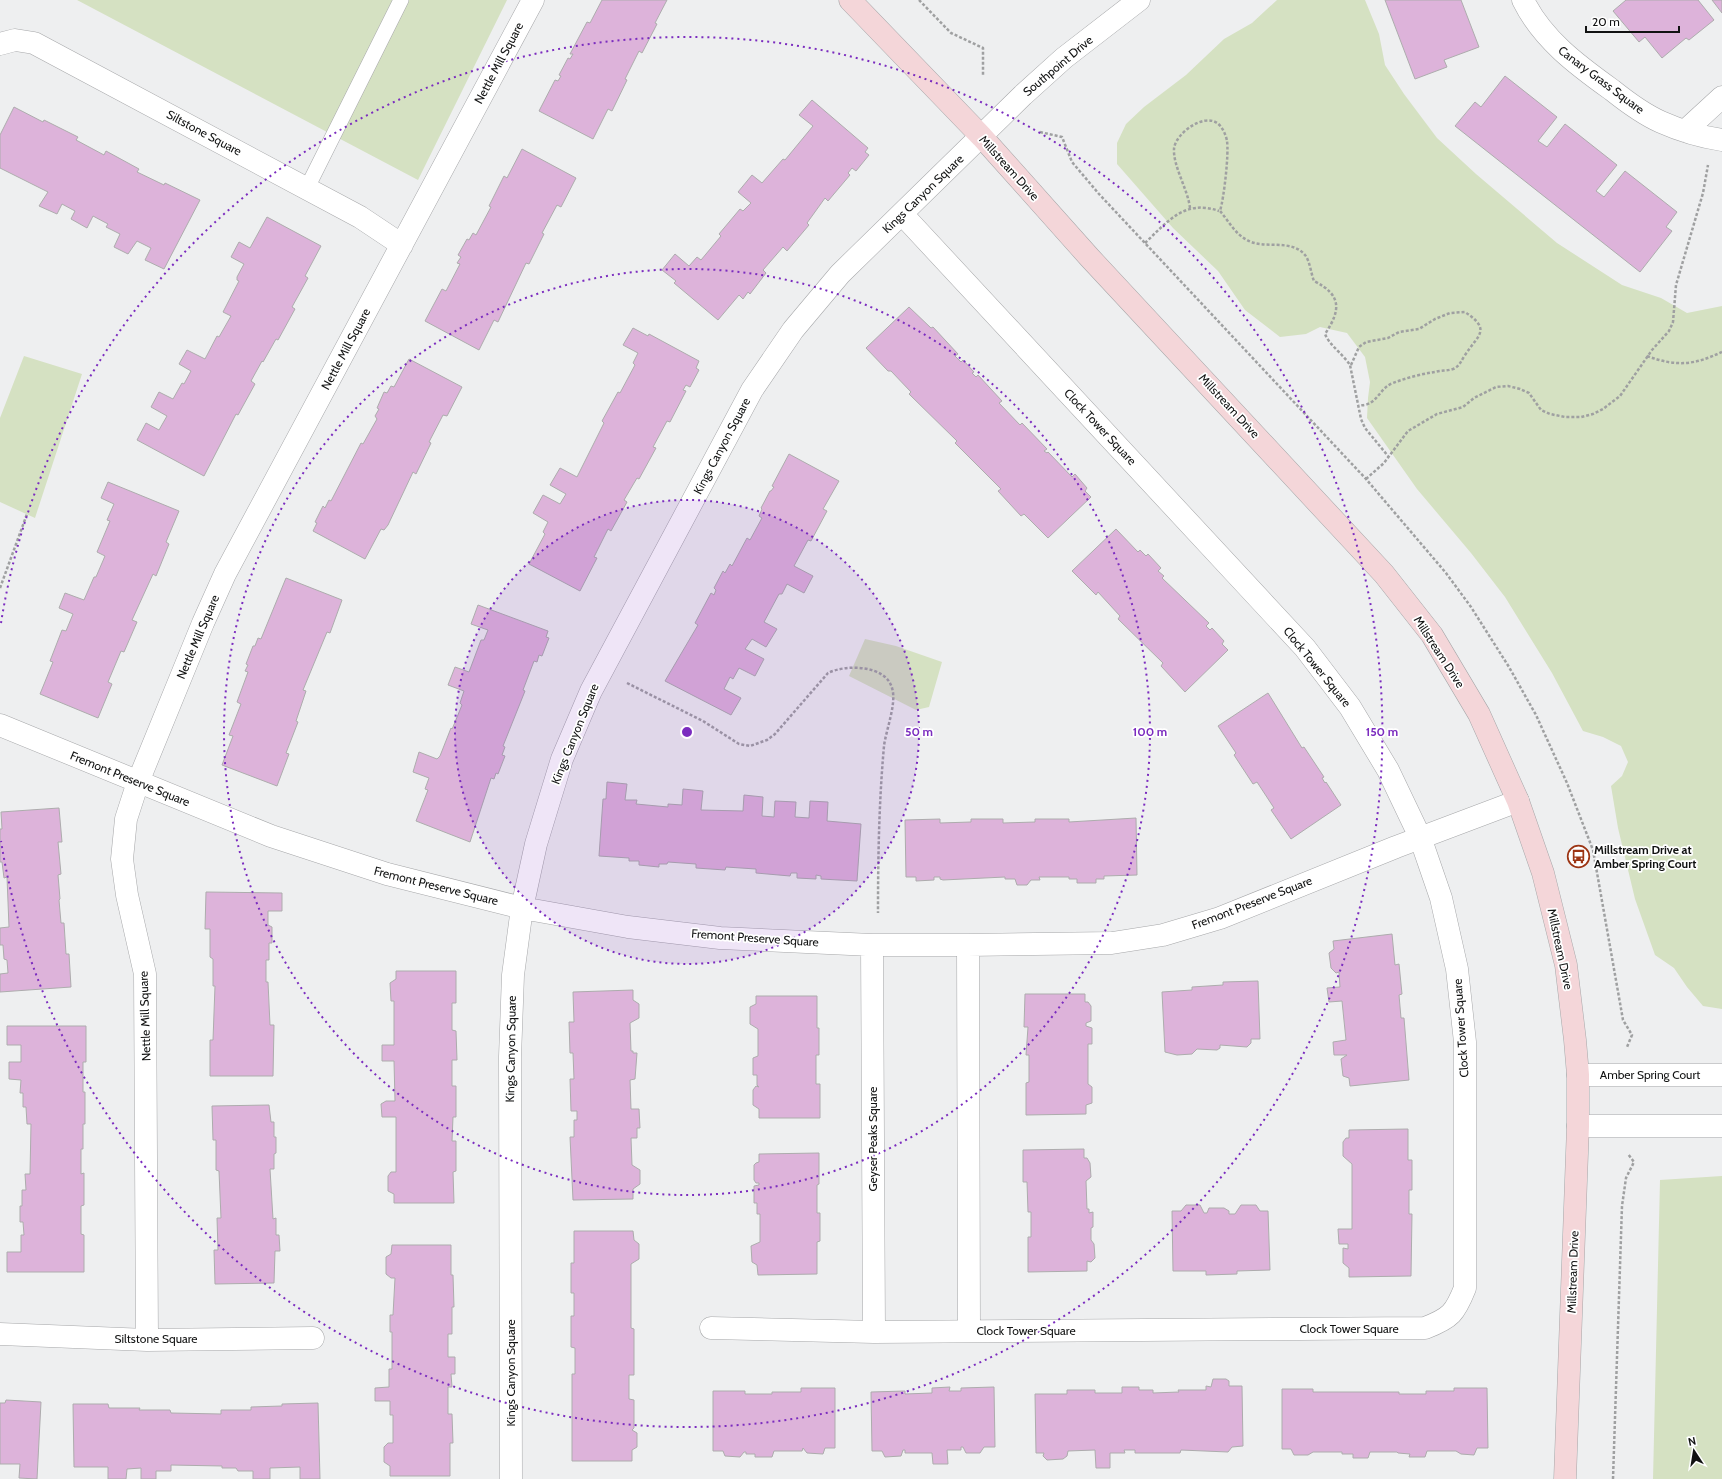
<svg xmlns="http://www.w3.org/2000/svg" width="1722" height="1479" viewBox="0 0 1722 1479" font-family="Cabin,sans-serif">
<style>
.green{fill:#d5e1c2}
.building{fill:#ddb3da;stroke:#adacad}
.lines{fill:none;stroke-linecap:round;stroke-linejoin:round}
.lane-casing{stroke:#a6a7a9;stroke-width:16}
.street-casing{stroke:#a6a7a9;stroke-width:23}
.secondary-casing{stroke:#a6a7a9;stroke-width:23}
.path{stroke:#9fa0a1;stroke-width:2.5;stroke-dasharray:3 2;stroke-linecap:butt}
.lane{stroke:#fff;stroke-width:15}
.street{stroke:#fff;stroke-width:22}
.secondary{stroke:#f4d6d9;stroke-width:22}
.ring{fill:none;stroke:#7b2cbf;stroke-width:2;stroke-dasharray:2 4}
.labels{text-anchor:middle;stroke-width:3.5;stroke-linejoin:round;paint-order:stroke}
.street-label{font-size:12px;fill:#111212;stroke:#fff}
.poi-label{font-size:12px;font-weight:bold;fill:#111212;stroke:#fff;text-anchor:start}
.centre{fill:#7b2cbf;stroke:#fff;stroke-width:2}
.ring-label{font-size:12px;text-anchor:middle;font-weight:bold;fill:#7b2cbf;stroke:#fff;stroke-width:3.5;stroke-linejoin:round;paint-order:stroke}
</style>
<rect width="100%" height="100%" fill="#eeeff0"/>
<!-- green -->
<path class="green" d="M77,0H507L418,180Z
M1277,0H1365L1379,34L1385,65L1404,94L1437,138L1476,174L1557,243L1622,285L1661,298L1687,313L1722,306V1009L1703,1006L1687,987L1674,968L1655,955L1635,899L1618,828L1611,786L1622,776L1628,762L1621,746L1603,737L1583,731L1552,673L1505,597L1471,553L1417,489L1367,418L1368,398L1370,382L1365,357L1347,333L1320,327L1306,334L1280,337L1245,310L1218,271L1173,228L1117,164V143L1126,124L1144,107L1186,75L1224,39L1252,23Z
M24,356L82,374L35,518L0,502V418Z
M865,639L896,646L942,662L929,707L916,710L849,676Z
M1722,1176V1479H1653L1660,1180Z"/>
<!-- building -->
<path class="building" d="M602,0H667L655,23L657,24L642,53L639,51L625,79L627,80L612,111L608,109L593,139L539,111L555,80L558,81L561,76L559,75L568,58L570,59L573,54H570L587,22L590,23Z
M1385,0H1461L1479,47L1444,60L1447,67L1415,79Z
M1626,0H1698L1714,20L1689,40L1686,38L1662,58L1645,37L1639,42L1613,11Z
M1712,0H1722V13Z
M1505,76L1557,117L1538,141L1547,147L1565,124L1617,165L1596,191L1604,197L1625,171L1677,212L1666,227L1672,231L1640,272L1455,126L1475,102L1481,107Z
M812,100L868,148L865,152L869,155L856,171L852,168L848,173L850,175L828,201L825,198L807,223L809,225L787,251L783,247L763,270L766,273L750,294L748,292L743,299L739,295L718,320L674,283L676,281L662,270L675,254L689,266L697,257L701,260L721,236L719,234L740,209L743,211L751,203L738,192L752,175L762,183L783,159L785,160L813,126L799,115Z
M14,107L43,122L44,120L78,137L76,140L104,155L106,151L139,169L137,172L164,185L165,183L200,200L164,269L145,260L151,248L137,241L128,254L114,247L120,234L106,227L108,224L93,216L87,228L71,219L75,211L62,204L57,214L39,206L48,192L0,168V135Z
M522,149L576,178L561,207L557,205L542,233L544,234L529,264L526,263L498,322L494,320L479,350L425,321L442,289L446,291L460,264L457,263L461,257L458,255L467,239L469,240L473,233L476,235L491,207L489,206L504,176L507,178Z
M267,217L321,246L305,276L308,278L292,307L295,309L278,340L276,339L263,362L262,361L251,381L255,384L238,415L236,414L204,476L137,440L146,423L159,430L167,416L151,407L159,392L173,399L182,383L184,384L191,371L179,364L187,350L205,359L217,336L219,337L231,316L223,312L239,281L237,280V277L244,264L231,257L239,242L250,248Z
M909,307L931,328L933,327L958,354L955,356L961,362L963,360L974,372L972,373L976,377L978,375L1002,401L999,403L1020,425L1022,423L1047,449L1044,451L1047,453L1048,452L1072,477L1075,474L1087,488L1085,491L1091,497L1048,538L1024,514L1021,516L998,491L1001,489L955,443L957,441L909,394L911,392L891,371H888L866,348Z
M633,328L648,336L649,334L699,361L696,368L699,370L690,387L686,385L683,390L686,391L670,422L667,421L653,447L656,448L639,479L637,478L624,500L627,502L611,531L608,529L594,557L597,558L580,591L529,564L545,534L543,532L548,522L533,513L543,495L560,504L566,494L550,485L560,468L577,477L604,423L602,421L618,392L620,393L635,365L633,363L638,353L623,345Z
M409,359L462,387L447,416L443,415L429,442L431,443L416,474L413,472L388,525L384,530L381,529L365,559L313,531L317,523L315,522L323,506L325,508L329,500L331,501L361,443L363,444L377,419L375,416L379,409L377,408L384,392L387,393L391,386L394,387Z
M789,454L839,481L823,509L827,511L811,541L808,540L794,566L813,576L804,593L787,584L782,594H779L764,622L777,629L766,647L752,639L745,649L764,659L755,676L739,668L733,679L730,677L724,689L741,698L731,715L665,681L698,625L695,623L711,593L714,595L716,590L714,588L723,571L725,573L730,564L732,566L747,538L750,540L762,518L759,516L762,509L761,508L770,491H771L774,487L772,486Z
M108,482L179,511L166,542L169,544L156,576L153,574L132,620L137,622L124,652L121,651L108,682L112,684L98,718L40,694L53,662L50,661L62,630L66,631L73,614L59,608L65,593L84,600L94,577H96L105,556L97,552L110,521L107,520L114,504L101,498Z
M1116,529L1138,552L1140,550L1146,556L1148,554L1161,568L1158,571L1164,576L1162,578L1209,623L1206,626L1210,630L1212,628L1224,641L1222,644L1228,650L1185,692L1161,666L1163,663L1118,619L1120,616L1098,592L1096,595L1072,571Z
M286,578L342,600L330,633L327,632L303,690L306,691L296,721L298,722L286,753L289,754L277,786L222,765L233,736L229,735L241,704L237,702L248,672L245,671L248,665L246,664L253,646H255L258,638L261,639Z
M478,605L548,631L546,637L549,638L542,656L539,655L537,662L534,661L523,690L525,691L503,746L505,747L502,755L505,756L498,774L496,773L494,779L491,778L470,842L416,821L428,790L425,789L429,778L413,772L419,752L437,759L440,756L451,728L452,729L453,727L462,705L460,703L464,691L448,685L455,667L469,672L481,640H484L488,630L471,624Z
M1268,693L1302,748L1304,747L1324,777L1322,778L1325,783L1326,782L1341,805L1291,839L1271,810L1274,808L1257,782L1253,784L1234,755L1236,753L1218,726Z
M607,782L627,784L625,800H637L636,804L668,807V804L682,805L683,789L703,791L701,810L743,811L744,795L763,797L762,816L774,817L775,801L796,802L795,817L809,818L810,801L828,802L827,821L861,824L857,881L821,879V876L816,875V879L797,878V873H791L790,876L756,873V869L726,867L725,870L696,868V864L668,862L667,864H659V867L639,865V861H629V858L599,856L603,799H606Z
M59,808L62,842H58L61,874L58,875L60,899L59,900L61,923H64L66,954H69L71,987L0,992V974L8,973L7,960L4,959L3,945H0V928L9,927L7,877L4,878L2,862H0V829H2L1,812Z
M1136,818L1137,875L1104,876V879H1096V883H1077V879H1069V877H1039L1040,880H1031L1027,885H1017L1015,879H1005V877L943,880L940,879V877H934V880L916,881V877H906L905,820L940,819V823L971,822V819H1003V823L1035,822V819H1069V822Z
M206,892L282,893V911H268V925L272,927V943H269V960H266V982H268L270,1025H274L273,1076H210V1040H213L215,986H213V959L210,957V929H205Z
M1392,934L1395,965L1399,964L1402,994L1399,995L1401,1018H1404L1409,1080L1350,1086L1349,1078L1343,1076L1341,1059L1347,1055H1334L1333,1042L1346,1040L1342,1001L1329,1002L1327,988L1340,987L1339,972L1336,973L1331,968L1329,953L1334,949L1333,941Z
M396,971H456V1003H452V1030L456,1031L457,1060H452V1086H456V1117H453L452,1141H456V1171L453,1172L454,1203H394V1194L388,1191V1176L391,1172H396V1117H382L381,1104L386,1101H395L394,1061H382V1045H394V1001H391L390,983L396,979Z
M1258,981L1260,1039H1251V1043L1247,1047L1220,1045V1048L1217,1050L1197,1049L1192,1054L1177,1055L1165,1052L1162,992L1192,990V987L1223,985V982Z
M633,990V1000L639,1004V1018L630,1023L631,1051H633V1053H637L635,1079L630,1080L631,1109H639L640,1128H637V1138H631L632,1165L640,1170V1184L633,1189V1199L573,1200L570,1137H574V1120H577V1111H571L570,1079H574L573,1053H570L569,1022H574L573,992Z
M1025,994H1085V1002H1088L1091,1006V1021L1086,1023V1026L1092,1028V1044H1088V1084L1092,1087V1103L1086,1105V1114L1026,1115V1083L1029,1082V1055H1026L1028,1027H1024Z
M756,996H817V1028H819V1055H816V1084H820V1118H759V1109L753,1105V1090L756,1086L759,1087L757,1085V1075H753V1058L758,1056V1029L750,1024V1007L756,1004Z
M7,1026H86V1062H83V1092H85V1124H83V1149H81V1174L84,1173V1205L81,1206V1234L84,1235V1272H7V1252H21V1235H24L23,1222H20V1206H22V1190H26L25,1174H30L31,1124H27L26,1107H23V1093H20L21,1080L9,1079V1062H21V1045H7Z
M269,1105L271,1122H274V1137H276V1153L274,1154V1169H270L273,1219L276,1218V1235H279L280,1251H275L274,1283L215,1284L214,1250H218L217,1218H221L219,1171L216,1170V1140H213L212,1106Z
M1408,1129V1160H1412V1190H1409V1214H1412L1411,1276L1349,1277V1268L1343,1263V1248L1348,1249V1244H1339L1338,1229H1352V1164L1343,1156V1142L1346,1138H1349V1130Z
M1084,1149V1158H1087L1090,1163L1091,1177L1086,1181L1087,1209H1089V1213L1093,1212V1227L1091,1228V1240L1094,1244L1095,1258L1091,1262L1087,1261V1271L1028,1272V1237H1031V1212H1028L1027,1182H1023V1150Z
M819,1153V1184L817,1185V1213H820V1241L817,1242V1274L758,1275L757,1265L752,1262L751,1246L760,1242V1214H757V1203H754V1186L759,1185V1183H756L754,1180V1165L756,1163L759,1162V1154Z
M1186,1205H1200L1204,1213H1207L1209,1208H1224L1229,1211V1214H1235L1241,1205H1256L1260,1211H1268L1270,1270L1237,1271V1274L1206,1275V1271H1173L1172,1211H1181Z
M574,1231H633L634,1240L639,1244V1259L631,1264V1328L634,1329V1375H629V1399L634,1400V1428L632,1430L637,1433V1447L632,1450V1461H572V1374H575V1348L571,1347V1316H574V1293H571V1263H574Z
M392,1245H451V1275H453L454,1307H452V1334H448V1357H455V1374H451L452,1387H448V1414H452L453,1443H450V1476H390V1466L384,1462V1447L388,1443H393V1415H390V1401H375V1388L389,1387V1369H392V1332H390V1315H393L395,1278H391L386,1274V1257L391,1254Z
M1213,1379H1226L1229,1381V1386H1242L1243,1446L1232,1447L1228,1452L1181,1450L1180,1453H1135V1450H1124L1125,1453H1110V1468H1096L1095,1450L1068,1451L1067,1456L1063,1459L1047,1460L1043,1456L1044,1453H1036L1035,1394H1067V1390H1095V1393H1122V1387H1139V1390H1153V1393L1179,1392L1178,1390H1206V1386L1211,1387Z
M950,1387L949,1391H961V1388L994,1387L995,1447H984L980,1453H966L963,1447H961V1450H947L948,1464H933L932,1453H905V1450H903L901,1456L885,1457L882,1451H872L871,1392L905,1391V1394L932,1393V1388Z
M801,1388H835V1448H825L823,1454L807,1453L803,1448L802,1451H774L772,1457H755V1454H746V1452H744L740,1457L725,1456L723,1451H713V1391H745V1394H772V1392H801Z
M1454,1388H1487L1488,1448H1477L1474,1455L1461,1454L1456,1451H1427L1425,1457H1409L1410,1454L1398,1453L1397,1452H1370L1368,1458H1353V1454H1342V1452H1313L1308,1455H1294L1291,1449H1282V1389H1313V1392H1399V1394H1426V1391H1454Z
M6,1400L41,1402L37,1479L19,1478L20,1464H0V1403H5Z
M318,1403L320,1479H300V1467L270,1468V1479H253V1471H238L236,1468H222V1466L171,1465V1471H156V1479H141V1468L127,1469L126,1479H108V1467H74L73,1404H108L109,1408H140L139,1410H170L171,1413L221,1414V1410H251V1407L282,1406V1404Z"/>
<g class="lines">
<defs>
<path id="lane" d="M307,188L401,0"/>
<path id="street" d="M1523,0C1542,39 1577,65 1612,90C1627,102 1643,114 1661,122C1679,130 1702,137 1722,140
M0,44L15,40L34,43L360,217L402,245
M1685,131L1722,97
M0,725L271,836L387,874L522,908L628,927L720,938L872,945H968L1112,943L1163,935L1220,918L1396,847L1518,801
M872,945L874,1332
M968,945L969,1331
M1578,1075H1722
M1578,1126H1722
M711,1328L874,1332L1425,1328C1451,1318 1455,1313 1465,1288V1042L1457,969L1441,898L1420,837L1388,770L1350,707L1305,648L902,214
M0,1334L147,1340L313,1338
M147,1340L145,974L127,895L122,859L126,819L138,782L203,623L225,574L533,0
M511,1479L510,1057L513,975L522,908L536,844L562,759L591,691L752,390L793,330L840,274L1023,95L1064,58L1139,0"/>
<path id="secondary" d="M850,0L982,137L1090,258L1384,574L1432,635L1479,714L1518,801L1543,873L1566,965L1575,1040L1578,1075V1126L1565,1479"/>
</defs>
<!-- lane casing -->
<use href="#lane" class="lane-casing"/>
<!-- street casing -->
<use href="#street" class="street-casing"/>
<!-- secondary casing -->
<use href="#secondary" class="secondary-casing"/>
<!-- path -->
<path class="path" d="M919,0L951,33L983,48V76
M1040,132L1062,137L1072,162L1099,194L1366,479L1446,573L1471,607L1509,667L1536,715L1567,783L1593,850L1623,1020L1632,1035L1627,1047
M1190,208C1188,190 1173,166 1174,149C1175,134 1203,113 1217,123C1222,126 1226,135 1227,141C1229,154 1224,198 1220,211C1228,220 1235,234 1247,240C1264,250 1291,238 1305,255C1310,261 1311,274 1314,281C1342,295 1341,310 1325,334C1330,346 1343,354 1350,365L1361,419L1365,428L1388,456
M1145,243C1168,221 1185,199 1219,211
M1647,356C1677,367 1694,365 1722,352
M1351,365L1359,347L1366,342L1388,338L1399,332L1419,329L1435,319L1450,313L1465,312C1492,330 1478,335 1465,355C1461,361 1460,366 1453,369C1447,371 1441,370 1435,372C1421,374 1406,378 1393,383C1382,387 1379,398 1370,403C1367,405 1362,405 1358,406
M1366,479L1384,463L1408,431L1437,414L1463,407L1474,398L1496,387L1508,386L1520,389L1529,393L1541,410L1550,414L1565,417H1581L1593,414L1603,409L1620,396L1652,350L1669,331L1673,322L1676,285L1703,193L1708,165
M0,588L27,514
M627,683L703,721L739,744L750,746L767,740L775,734L828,673C846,664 886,665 892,688C897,703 886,730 884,746C879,801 878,857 878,913
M1613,1479L1622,1206L1626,1178L1634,1162L1628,1154"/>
<!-- lane -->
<use href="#lane" class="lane"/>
<!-- street -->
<use href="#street" class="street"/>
<!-- secondary -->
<use href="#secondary" class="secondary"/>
</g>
<!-- distance rings -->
<circle cx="687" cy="732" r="232" fill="#7b2cbf" fill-opacity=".12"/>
<g class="ring">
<circle cx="687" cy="732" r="232"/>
<circle cx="687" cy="732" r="463"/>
<path d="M1 623A695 695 0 1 1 1 841"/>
</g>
<!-- icons -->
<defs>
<symbol id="bus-ring" viewBox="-11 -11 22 22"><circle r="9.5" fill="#fff" stroke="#9c3514" stroke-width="1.5"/><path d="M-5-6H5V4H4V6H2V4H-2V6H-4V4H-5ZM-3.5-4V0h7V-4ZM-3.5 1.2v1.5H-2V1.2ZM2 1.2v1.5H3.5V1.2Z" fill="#9c3514"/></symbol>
</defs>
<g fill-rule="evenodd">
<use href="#bus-ring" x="1566" y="844" width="25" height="25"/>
</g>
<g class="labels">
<!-- street labels -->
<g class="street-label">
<text transform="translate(499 63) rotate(-62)" y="4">Nettle Mill Square</text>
<text transform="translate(1058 66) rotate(-40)" y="4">Southpoint Drive</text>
<text transform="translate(1601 80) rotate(37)" y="4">Canary Grass Square</text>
<text transform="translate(204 133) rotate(28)" y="4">Siltstone Square</text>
<text transform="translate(1009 168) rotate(48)" y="4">Millstream Drive</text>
<text transform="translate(923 194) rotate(-44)" y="4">Kings Canyon Square</text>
<text transform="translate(346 349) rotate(-62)" y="4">Nettle Mill Square</text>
<text transform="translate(1229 406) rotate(47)" y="4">Millstream Drive</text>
<text transform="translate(1100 427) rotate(47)" y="4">Clock Tower Square</text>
<text transform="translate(722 446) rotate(-62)" y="4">Kings Canyon Square</text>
<text transform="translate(198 637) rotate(-67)" y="4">Nettle Mill Square</text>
<text transform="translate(1439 652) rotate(57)" y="4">Millstream Drive</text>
<text transform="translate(1317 667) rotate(51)" y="4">Clock Tower Square</text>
<text transform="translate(575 734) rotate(-68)" y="4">Kings Canyon Square</text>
<text transform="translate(130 779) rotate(22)" y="4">Fremont Preserve Square</text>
<text transform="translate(436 886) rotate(14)" y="4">Fremont Preserve Square</text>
<text transform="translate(1252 903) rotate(-21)" y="4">Fremont Preserve Square</text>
<text transform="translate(755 938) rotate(4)" y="4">Fremont Preserve Square</text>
<text transform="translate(1560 949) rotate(78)" y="4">Millstream Drive</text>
<text transform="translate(145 1016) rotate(-92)" y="4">Nettle Mill Square</text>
<text transform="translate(1461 1028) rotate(-94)" y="4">Clock Tower Square</text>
<text transform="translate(511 1049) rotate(-89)" y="4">Kings Canyon Square</text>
<text x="1650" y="1079">Amber Spring Court</text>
<text transform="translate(873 1139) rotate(-90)" y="4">Geyser Peaks Square</text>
<text transform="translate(1573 1272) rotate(-88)" y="4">Millstream Drive</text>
<text x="1349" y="1333">Clock Tower Square</text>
<text x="1026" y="1335">Clock Tower Square</text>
<text x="156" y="1343">Siltstone Square</text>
<text transform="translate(511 1373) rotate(-90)" y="4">Kings Canyon Square</text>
</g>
<!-- poi labels -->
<g class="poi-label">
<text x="1594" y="854">Millstream Drive at<tspan x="1594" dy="14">Amber Spring Court</tspan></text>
</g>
</g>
<circle cx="687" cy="732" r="6" class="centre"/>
<g class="ring-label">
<text x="919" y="736">50 m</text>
<text x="1150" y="736">100 m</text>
<text x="1382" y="736">150 m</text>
</g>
<!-- north arrow -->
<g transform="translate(1694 1451) rotate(348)" stroke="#ffffff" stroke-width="3" paint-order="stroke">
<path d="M0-3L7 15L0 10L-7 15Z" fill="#111212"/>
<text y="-6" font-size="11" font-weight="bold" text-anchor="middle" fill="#111212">N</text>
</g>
<!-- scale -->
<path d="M1586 26v6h93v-6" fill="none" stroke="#111212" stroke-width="2"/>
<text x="1592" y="26" font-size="12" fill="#111212" stroke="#ffffff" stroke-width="3" paint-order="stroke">20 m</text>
</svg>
